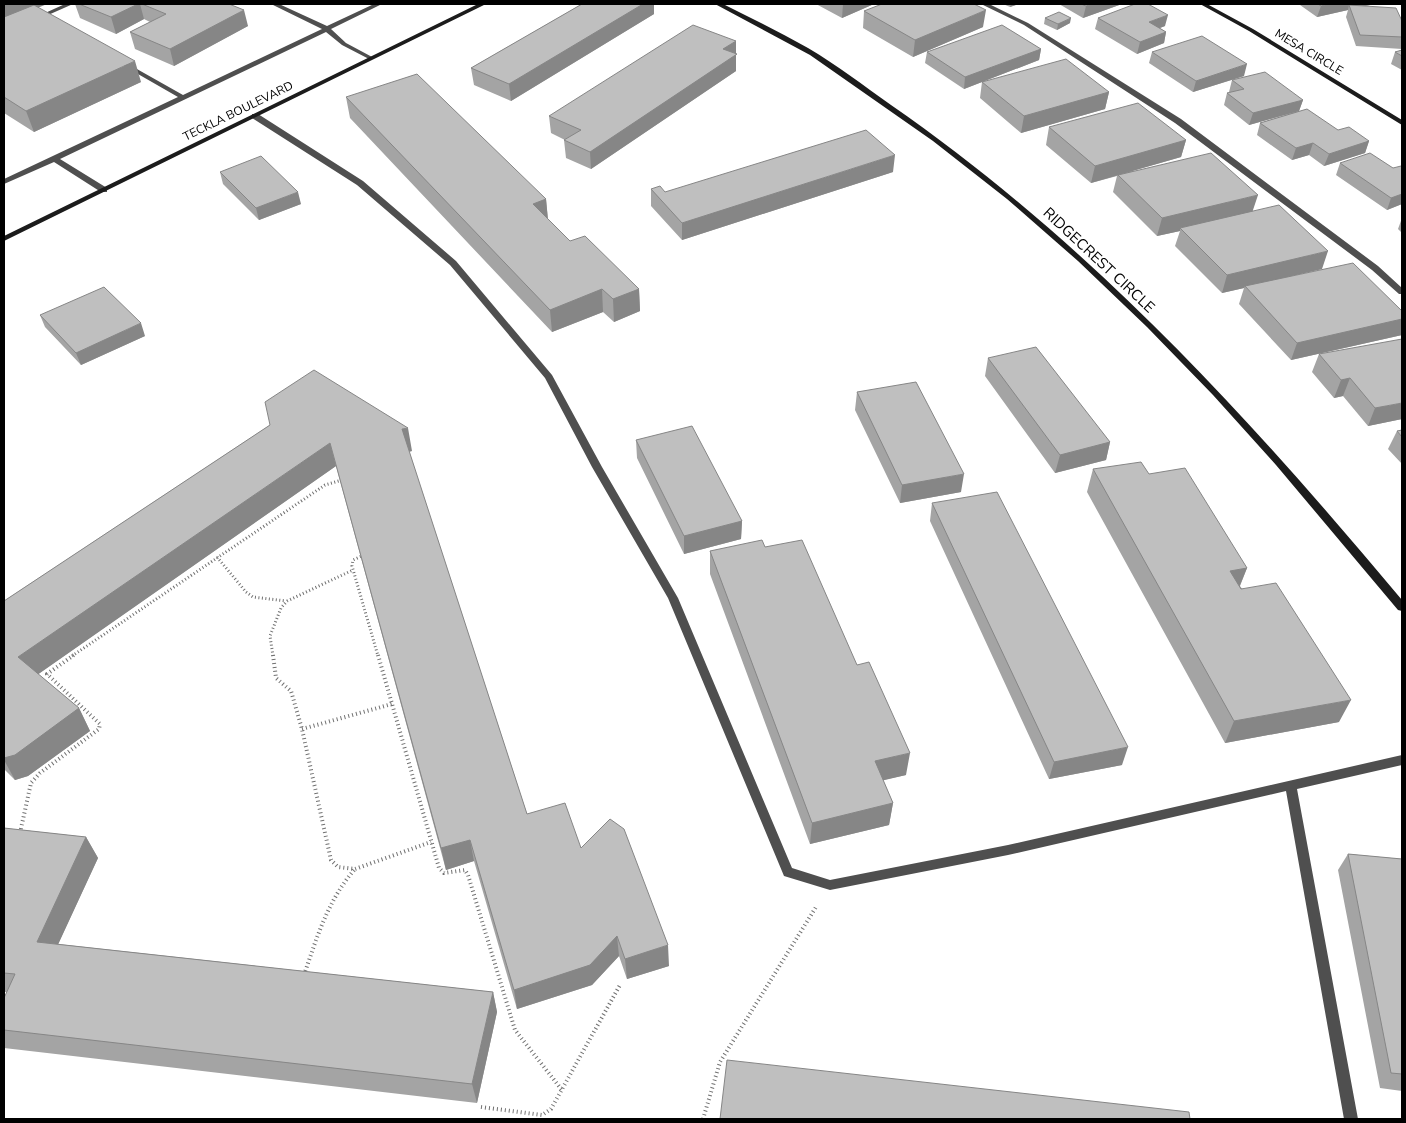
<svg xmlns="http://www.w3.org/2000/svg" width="1406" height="1123" viewBox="0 0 1406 1123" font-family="'Nunito Sans',sans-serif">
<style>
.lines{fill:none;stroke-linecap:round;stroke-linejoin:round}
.path-far1{stroke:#717171;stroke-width:3;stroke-dasharray:1 2.5;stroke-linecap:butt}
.path{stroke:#717171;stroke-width:4;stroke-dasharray:1 3;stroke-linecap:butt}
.lane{fill:#4f4f4f;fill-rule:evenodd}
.secondary{fill:#1c1c1c;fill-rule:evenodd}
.wall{fill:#a4a4a4}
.shaded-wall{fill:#868686}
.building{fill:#bfbfbf;stroke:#868686}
.labels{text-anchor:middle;stroke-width:4;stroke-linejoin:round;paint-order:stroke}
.far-street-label{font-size:12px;fill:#000;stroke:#fff}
.street-label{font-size:15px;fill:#000;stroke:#fff}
</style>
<rect width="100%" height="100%" fill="#fff"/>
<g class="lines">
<!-- path-far1 -->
<path class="path-far1" d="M364,555L353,560L352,566L378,656
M217,557L246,592L253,597L286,601
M72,656L325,485L342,480
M273,656L270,636L281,608L287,601L353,570"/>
<!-- path -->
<path class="path" d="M273,655L276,678L291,691L302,729L331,860L338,867L355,869L431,842
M378,655L439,868L444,873L465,870L468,875L515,1030L562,1090
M302,729L392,704
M20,833L31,783L40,773L99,729L100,724L47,674L74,655
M304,975C317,937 328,900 355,869
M481,1107L542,1115L551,1109L620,985
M703,1119L720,1062L816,907"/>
<!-- lane -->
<path class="lane" d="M65,4H73L39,19L34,18Z
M271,4H279L327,26L374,4H382L331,29L346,43L374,58L369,59L342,45L326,32L60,159L107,188V192H101L54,162L4,184V179L178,97L124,66V64H128L183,95L322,29Z
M981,4H989L1028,23L1181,119L1378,266L1402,288V294H1399L1372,270L1175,123L1024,25Z
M252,114H258L363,181L456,261L552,375L602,467L678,598L792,868L830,880L1008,845L1402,755V765L1297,789L1358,1119H1344L1286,791L1008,855L830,890L784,876L668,598L592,467L545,378L450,265L357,185L252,118Z"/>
<!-- secondary -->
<path class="secondary" d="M478,4H486L4,241V236Z
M715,4H723C751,18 780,32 808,48C837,65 864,86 891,105C1090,243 1248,416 1402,600V611L1398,610L1276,465L1213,395L1147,327L1078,261L1007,199L933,141L810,55Z
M1200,4H1207L1253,29L1402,120V125L1249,31Z"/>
</g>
<!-- wall -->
<path class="wall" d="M4,4L38,8L141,82L34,132L4,113Z
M75,4H229L248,26L174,66L135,49L130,32L150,22L144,19L116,34L80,18Z
M582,4H654V14L511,101L474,85L471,68Z
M816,4H874L842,18Z
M1003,4H1019L1010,7Z
M1059,4H1122L1083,18Z
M1300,4H1375L1364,6L1402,21V49L1356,46L1346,17L1348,10L1317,17L1300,5Z
M864,11L983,27L913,57L863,28Z
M1045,18L1070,23L1057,30L1044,24Z
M1098,18L1165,26L1160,28L1166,32L1164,43L1137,54L1095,29Z
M736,41V71L591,169L566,158L564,140H565L551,133L549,116Z
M1041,49L1039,60L964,89L925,63L927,52Z
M1402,50V70L1391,64L1395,52Z
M1152,52L1244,76L1193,92L1149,63Z
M1232,80L1303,100L1299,111L1338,130L1369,141L1365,153L1324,166L1309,155L1292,160L1257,135L1260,123L1292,113L1249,125L1224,105L1227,93H1230L1229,92Z
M982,82L1109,92L1105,109L1021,133L980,98Z
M346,97L546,199L548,219L570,241L639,289L640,311L614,322L603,312L552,332L350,118Z
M1049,127L1186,140L1181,157L1132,171L1253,211L1322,269L1291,276L1402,319V335L1291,360L1239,304L1244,288L1222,293L1175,246L1180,231L1157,236L1113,192L1117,176L1091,183L1046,145Z
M1340,163L1393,168L1402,204L1387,210L1336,175Z
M220,172L301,204L259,220L223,184Z
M893,172L682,240L651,206V189L665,192Z
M1402,218V233L1398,229Z
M40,315L145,336L81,365L45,327Z
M1319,354L1402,419L1368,426L1343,396L1334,398L1312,372Z
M988,358L1110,442L1106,460L1055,473L985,376Z
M857,392L961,492L900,503L855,410Z
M270,425L412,451L409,452L527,814L581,848L669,966L627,979L619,956L592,985L517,1009L474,861L446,870L336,466L38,674L79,708L90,731L28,776L15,780L4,769V601Z
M1402,430V464L1388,449L1397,431Z
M636,440L742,521L741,539L684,554L637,458Z
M1093,469L1149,474L1247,568L1240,586L1339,722L1225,743L1087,492Z
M932,503L1122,765L1049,779L930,521Z
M765,547L906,775L883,780L893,803L889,825L810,844L710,574V551Z
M4,828L86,837L98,858L58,944L493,992L497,1012L477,1103L4,1048V998L7,992H4Z
M1348,854L1402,859V1091L1380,1088L1338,870Z"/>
<!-- shaded-wall -->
<path class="shaded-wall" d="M4,4H47L4,22Z
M138,4H140L144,19L116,34L111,17Z
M643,4H654V14L511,101L509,84Z
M843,4H874L842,18Z
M1011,4H1019L1010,7Z
M1093,4H1122L1083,18L1086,6Z
M1329,4H1375L1351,9L1349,5L1348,10L1317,17L1321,6Z
M244,10L248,26L174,66L170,49Z
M986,10L983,27L913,57L915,40Z
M1168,15L1165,26L1146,33L1149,22Z
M1071,18L1070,23L1057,30L1058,24Z
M1166,32L1164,43L1137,54L1140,42Z
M736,41V71L591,169L590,152L723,49Z
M1041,49L1039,60L964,89L965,77Z
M135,61L141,82L34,132L26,111Z
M1247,64L1244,76L1193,92L1196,81Z
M1109,92L1105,109L1021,133L1024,116Z
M1303,100L1299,111L1249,125L1253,113Z
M1186,140L1181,157L1091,183L1095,166Z
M1369,141L1365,153L1324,166L1329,154Z
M1313,143L1309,155L1292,160L1296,148Z
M895,155L893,172L682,240V223Z
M298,192L301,204L259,220L256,208Z
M1402,194V204L1387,210L1391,198Z
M1258,195L1252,213L1180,228V231L1157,236L1162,218Z
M546,199L548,221L533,204Z
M1328,251L1322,269L1246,287L1245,286L1244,288L1222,293L1227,275Z
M602,289L603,312L552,332L550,310Z
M639,289L640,311L614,322L613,299Z
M1402,319V335L1291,360L1297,343Z
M141,323L145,336L81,365L76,353Z
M1350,378L1343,396L1334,398L1341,380Z
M1402,403V419L1368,426L1375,408Z
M408,428L412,451L406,452L402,429Z
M1110,442L1106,460L1055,473L1060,455Z
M330,443L336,466L30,680L18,657Z
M964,474L961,492L900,503L902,485Z
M742,521L741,539L684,554V536Z
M1247,568L1238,590L1230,571Z
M1351,700L1339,722L1225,743L1234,721Z
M79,708L90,731L28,776L15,780L4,760V758Z
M1128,747L1122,765L1049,779L1054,762Z
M910,753L906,775L872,783L875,761Z
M893,803L889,825L810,844L812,823Z
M86,837L98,858L50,962L37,942Z
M470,840L474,861L446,870L441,848Z
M617,936L619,956L592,985L517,1009L514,990Z
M668,945L669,966L627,979L625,959Z
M493,992L497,1012L477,1103L472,1084Z"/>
<!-- building -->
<path class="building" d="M79,4H138L111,17Z
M142,4H229L244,10L170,49L130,32L166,14Z
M582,4H643L509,84L471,68Z
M882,4H974L986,10L915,40L864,11Z
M1081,4H1093L1086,6Z
M1135,4H1148L1168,15L1149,22L1166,32L1140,42L1098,18Z
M1318,4H1329L1321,6Z
M34,5L135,61L26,111L4,97V17Z
M1349,5L1396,8L1402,21V37L1360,35Z
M1059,12L1071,18L1058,24L1045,18Z
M693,25L736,41L723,49L737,54L590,152L564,140L581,130L549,116Z
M1002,25L1041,49L965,77L927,52Z
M1202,36L1247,64L1196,81L1152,52Z
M1402,50V56L1395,52Z
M1066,59L1109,92L1024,116L982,82Z
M1265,72L1303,100L1253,113L1227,93L1244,89L1232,80Z
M417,74L546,199L533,204L570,241L585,236L639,289L613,299L602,289L550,310L346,97Z
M1138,103L1186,140L1095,166L1049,127Z
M1307,109L1338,130L1349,127L1369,141L1329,154L1313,143L1296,148L1260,123Z
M866,130L895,155L682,223L651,189L660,186L665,192Z
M1211,153L1258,195L1162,218L1118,175Z
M1370,153L1393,168L1401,166H1402V194L1391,198L1340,163Z
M261,156L298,192L256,208L220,172Z
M1279,205L1328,251L1227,275L1180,228Z
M1353,263L1402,311V319L1297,343L1245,286Z
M104,287L141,323L76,353L40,315Z
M1402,339V403L1375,408L1350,378L1341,380L1319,354Z
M1036,347L1110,442L1060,455L988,358Z
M314,370L408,428L402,429L527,814L565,803L581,848L610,819L624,829L668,945L625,959L617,936L590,965L514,990L470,840L441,848L330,443L18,657L79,708L15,755L4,758V601L270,425L265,402Z
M916,382L964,474L902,485L857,392Z
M692,426L742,521L684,536L636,440Z
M1402,430V437L1397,431Z
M1141,462L1149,474L1185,468L1247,568L1230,571L1241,589L1276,583L1351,700L1234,721L1093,469Z
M997,492L1128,747L1054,762L932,503Z
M762,540L765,547L802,540L857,665L869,662L910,753L875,761L893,803L812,823L710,551Z
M4,828L86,837L37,942L493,992L472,1084L4,1030V998L15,974L4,973Z
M1348,854L1402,859V1074L1391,1073Z
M727,1060L1189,1112L1190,1119H720Z"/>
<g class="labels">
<!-- far-street labels -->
<g class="far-street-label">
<text transform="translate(1309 52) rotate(31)" y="4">MESA CIRCLE</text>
<text transform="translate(238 111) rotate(-26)" y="4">TECKLA BOULEVARD</text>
</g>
<!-- street labels -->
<g class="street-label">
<text transform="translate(1099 260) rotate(43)" y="5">RIDGECREST CIRCLE</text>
</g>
</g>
<!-- border -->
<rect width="1406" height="1123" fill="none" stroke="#000000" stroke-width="10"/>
</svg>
